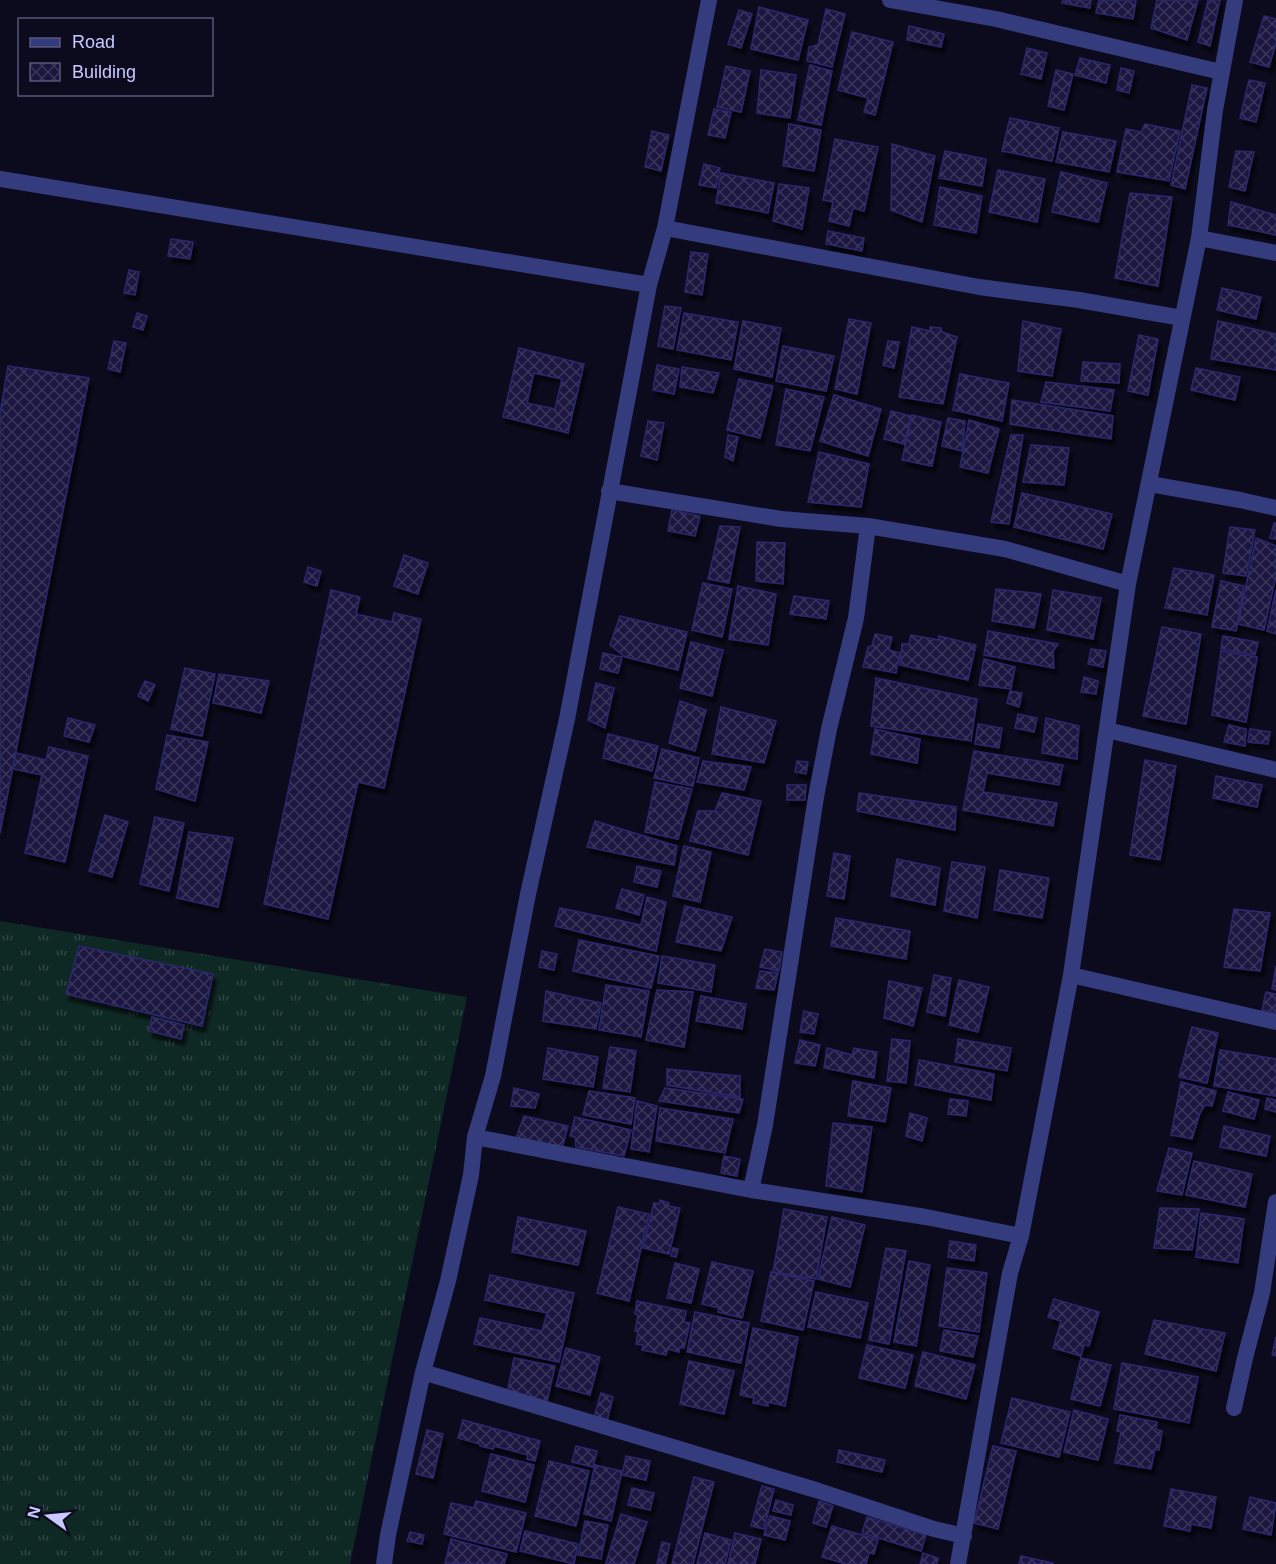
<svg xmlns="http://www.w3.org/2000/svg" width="1276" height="1564" viewBox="0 0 1276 1564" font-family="Helvetica,sans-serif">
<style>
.grass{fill:url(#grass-tufts)}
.building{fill:url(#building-cross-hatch);stroke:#2d286c;stroke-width:1.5;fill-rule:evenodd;filter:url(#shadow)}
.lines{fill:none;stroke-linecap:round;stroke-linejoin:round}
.minor{stroke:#353c7e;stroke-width:16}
</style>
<defs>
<pattern id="grass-tufts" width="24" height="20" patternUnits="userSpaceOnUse" patternTransform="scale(1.5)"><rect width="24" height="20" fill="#0e2823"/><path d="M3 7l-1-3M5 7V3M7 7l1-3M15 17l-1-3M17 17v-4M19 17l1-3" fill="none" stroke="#304644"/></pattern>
<pattern id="building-cross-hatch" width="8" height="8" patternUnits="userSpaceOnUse" patternTransform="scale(1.5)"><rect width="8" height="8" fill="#1a173f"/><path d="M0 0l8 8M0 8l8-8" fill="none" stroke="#3a375c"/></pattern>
<filter id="shadow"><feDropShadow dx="3.5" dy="6" stdDeviation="1.5" flood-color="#0009"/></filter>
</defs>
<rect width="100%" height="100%" fill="#0c0b1e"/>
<!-- grass -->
<path class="grass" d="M0,921L467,997L350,1564H0Z"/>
<!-- building -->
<path class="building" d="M1063,0H1091L1090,8L1062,3Z
M1099,0H1136L1133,19L1096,13Z
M1157,0H1198L1187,40L1151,28Z
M1208,0H1220L1210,46L1198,42Z
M759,7L808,20L798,60L751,49Z
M826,9L845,14L832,67L807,61L809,47L818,45Z
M739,10L752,14L741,48L728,44Z
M1264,16L1276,19V43L1269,67L1250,62Z
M909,26L944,34L941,47L907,40Z
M852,32L893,42L875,115L864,112L868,98L838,90Z
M1027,48L1047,53L1041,79L1021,74Z
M1080,58L1110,65L1106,83L1075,75Z
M810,65L832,71L821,125L798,120Z
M726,66L750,71L741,112L717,107Z
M1121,68L1134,71L1129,93L1117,90Z
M761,70L796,75L790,118L757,113Z
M1056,70L1073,74L1064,110L1048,106Z
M1249,80L1265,83L1256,122L1240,118Z
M1192,85L1207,88L1185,189L1171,185Z
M714,109L731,112L725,138L708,135Z
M1010,118L1059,128L1052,161L1002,151Z
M789,124L821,130L814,171L783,166Z
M1145,124L1180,131L1169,181L1117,172L1126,129L1141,132Z
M652,131L669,135L661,171L645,167Z
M1063,132L1116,141L1109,172L1056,162Z
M835,139L878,147L864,211L853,208L849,226L829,221L833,202L823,200Z
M892,144L935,156L922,222L891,210Z
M945,151L986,159L982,186L939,178Z
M1236,151L1254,152L1245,191L1229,187Z
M704,164L720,168L716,188L699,185Z
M998,170L1045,179L1037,222L989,212Z
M1061,172L1107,183L1098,222L1052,212Z
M721,173L774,183L768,213L716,203Z
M779,184L809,188L802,229L773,221Z
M940,187L982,196L976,233L934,225Z
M1130,193L1172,197L1158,286L1115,278Z
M1231,202L1276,215V235L1228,225Z
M828,231L864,238L862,251L826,244Z
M171,239L193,242L190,259L168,256Z
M691,252L708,254L702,295L685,292Z
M129,270L139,272L135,295L124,293Z
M1222,288L1261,297L1256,319L1217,310Z
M665,306L681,308L673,349L658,346Z
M137,313L147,316L143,330L133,327Z
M684,313L738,322L731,360L677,350Z
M849,319L871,323L857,394L835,389Z
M743,321L781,328L772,377L734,369Z
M1023,321L1061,329L1052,376L1018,371Z
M1218,321L1276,334V370L1211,359Z
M912,327L930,331V327L941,328L942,332L957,337L943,404L899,397Z
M1139,335L1158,339L1148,395L1128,391Z
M114,341L126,343L120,372L108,369Z
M888,341L899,342L894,368L883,365Z
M783,346L834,356L826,391L776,381Z
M519,348L584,364L568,433L503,417ZM534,373L562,379L555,409L527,403Z
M1083,362L1120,364L1119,383L1081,381Z
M657,365L679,369L674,394L653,390Z
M8,366L89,378L0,833V413Z
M682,367L719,373L713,393L680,387Z
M1196,368L1240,377L1235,400L1191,390Z
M960,374L1009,383L1002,421L953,410Z
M739,379L773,386L760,438L727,430Z
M1046,382L1114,390L1110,411L1041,402Z
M786,389L824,397L810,451L776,445Z
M834,395L881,409L868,456L820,441Z
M1012,400L1113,416L1111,439L1010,424Z
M891,411L911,416L904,444L884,439Z
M912,415L941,422L932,466L902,460Z
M948,418L965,421L962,451L942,446Z
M969,420L999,429L988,473L960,467Z
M648,421L664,423L657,460L641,456Z
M728,435L738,437L733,461L725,457Z
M1011,435H1023L1009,524L991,522Z
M1031,445L1069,448L1064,485L1023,482Z
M819,452L869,464L861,507L808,502Z
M1022,493L1112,514L1103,549L1014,527Z
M672,510L700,516L695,536L668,531Z
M1274,523H1276V539L1270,538Z
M720,526L740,527L729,583L708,579Z
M1230,527L1255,530L1246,576L1223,573Z
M1256,538L1276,546V576L1264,630L1238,624Z
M757,542L785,543L783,584L756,581Z
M404,555L428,563L418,594L394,586Z
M308,567L321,571L317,586L304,582Z
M1174,568L1214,575L1207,615L1165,608Z
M1221,581L1244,586L1236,631L1212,627Z
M703,583L732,589L722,637L692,630Z
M738,586L776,594L768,645L729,639Z
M996,589L1041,594L1034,628L992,621Z
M331,590L360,597L356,614L392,622L394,613L421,619L384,788L358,782L328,919L264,904Z
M1053,590L1101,598L1093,639L1047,630Z
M1276,590V634L1267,631Z
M794,596L829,601L826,619L790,614Z
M620,616L687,632L678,670L625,657L610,645Z
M1162,627L1201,634L1186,724L1143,716Z
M988,631L1058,644L1053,651L1054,668L984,655Z
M875,634L892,637L889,650L900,653L896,673L863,667L868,647L872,646Z
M911,635L939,640V636L976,645L968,680L900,665L902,644H909Z
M1223,636L1258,642L1255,655L1221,649Z
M691,642L723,650L712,696L680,688Z
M1091,649L1106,651L1103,667L1088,664Z
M1221,651L1257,657L1246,722L1212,715Z
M603,653L622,657L618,673L600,669Z
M984,659L1015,667L1011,689L979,685Z
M185,668L215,674L202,736L171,729Z
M219,674L269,681L261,713L213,703Z
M1084,677L1098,681L1096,694L1081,692Z
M876,678L977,699L971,741L871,726Z
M145,681L155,685L148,701L138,696Z
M596,683L614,688L605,728L588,720Z
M1010,691L1022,693L1019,707L1007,703Z
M680,701L706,710L695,751L669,743Z
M721,707L776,721L764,763L712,754Z
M1018,714L1037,718L1034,732L1015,728Z
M68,718L95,725L89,742L64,736Z
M1046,718L1079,726L1077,759L1042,753Z
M978,724L1002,728L999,748L975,744Z
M1229,725L1246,729L1245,746L1224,742Z
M875,729L920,739L917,763L871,754Z
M1250,729L1270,732L1268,744L1248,742Z
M608,734L658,746L652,771L603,758Z
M167,735L208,742L195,801L156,789Z
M49,747L88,756L65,862L25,853L42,775L13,769L16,753L46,760Z
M662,749L699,758L693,786L654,778Z
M974,751L1063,765L1059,785L987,773L983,792L1057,803L1053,826L963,810Z
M1145,760L1176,766L1160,860L1130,855Z
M703,761L751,767L744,790L697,782Z
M797,761L808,762L806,774L795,772Z
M1216,776L1262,785L1257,807L1213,798Z
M655,782L692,789L678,839L645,832Z
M787,785H806L805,800H787Z
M722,793L761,801L748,855L690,841L698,811H715Z
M859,793L956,807L955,830L857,811Z
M105,815L128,822L112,877L89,871Z
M155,817L184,823L169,891L140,884Z
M595,821L677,846L674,865L587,847Z
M189,832L233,838L218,907L177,898Z
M684,846L711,852L700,902L673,896Z
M834,853L850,856L844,899L827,896Z
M897,859L940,868L935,905L891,896Z
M952,862L985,867L977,918L944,911Z
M637,866L661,871L657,887L634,882Z
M1000,870L1049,878L1042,918L994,910Z
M622,889L644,895L639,915L616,908Z
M647,897L666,902L656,951L555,926L560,908L641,925Z
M685,906L732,917L721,951L676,942Z
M1234,909L1270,913L1260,971L1224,967Z
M836,918L910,931L906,959L831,946Z
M579,940L659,956L651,988L573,971Z
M79,946L213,974L202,1026L66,994Z
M765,949L782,952L779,971L760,967Z
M542,951L557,954L554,970L539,967Z
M662,956L715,965L711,992L658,983Z
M1276,966V990L1272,989Z
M760,971L778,973L774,990L756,988Z
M934,975L951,978L945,1016L927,1012Z
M959,980L989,987L978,1032L949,1025Z
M889,981L922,988L913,1026L884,1018Z
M606,985L649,991L641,1037L599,1030Z
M657,990L693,992L684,1047L646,1040Z
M546,991L601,1003L596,1029L543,1021Z
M1266,992L1276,994V1013L1262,1010Z
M701,996L746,1004L742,1029L696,1021Z
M804,1011L818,1014L814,1034L800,1032Z
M152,1017L184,1025L181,1039L149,1031Z
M1192,1027L1218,1033L1207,1083L1179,1077Z
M892,1039L910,1041L906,1083L887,1081Z
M958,1039L1011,1048L1007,1071L955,1062Z
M800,1040L820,1045L815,1066L795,1063Z
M610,1047L636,1051L630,1092L603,1088Z
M548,1048L598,1057L593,1087L543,1079Z
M827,1048L852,1055L854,1048L877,1052L874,1078L824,1068Z
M1220,1050L1276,1059V1096L1214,1086Z
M919,1060L994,1074L991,1100L915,1085Z
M667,1069L740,1076V1097L667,1085Z
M853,1081L891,1088L885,1122L848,1116Z
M1181,1082L1216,1091L1212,1106L1205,1105L1200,1113L1192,1139L1171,1135Z
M514,1088L539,1094L535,1108L511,1106Z
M665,1088L743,1099L739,1113L659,1101Z
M589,1091L635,1098L631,1124L583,1115Z
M1228,1092L1259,1100L1254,1119L1223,1111Z
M1267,1098L1276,1100V1112L1265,1109Z
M950,1099L968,1101L966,1116L948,1114Z
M637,1101L657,1106L649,1152L631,1149Z
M660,1108L733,1119L725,1153L656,1141Z
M910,1113L927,1118L922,1141L906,1136Z
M524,1116L568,1126L562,1149L516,1138Z
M575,1117L631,1130L624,1156L576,1147L575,1137L570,1136Z
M833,1123L872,1127L862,1192L826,1186Z
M1224,1126L1270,1136L1266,1156L1220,1147Z
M1169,1148L1192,1153L1182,1195L1157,1191Z
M724,1156L740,1159L737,1176L721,1173Z
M1194,1161L1252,1174L1245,1207L1186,1195Z
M660,1200L669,1203L668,1206L680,1208L669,1254L643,1248L654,1203L659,1204Z
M618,1207L649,1214L629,1301L597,1293Z
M1160,1208L1199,1209L1192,1250L1154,1248Z
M784,1209L827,1217L816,1279L773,1272Z
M1201,1213L1244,1219L1238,1263L1196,1257Z
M518,1217L586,1231L578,1265L512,1252Z
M832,1217L865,1225L850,1287L818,1279Z
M950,1241L976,1245L974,1261L948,1257Z
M673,1248L678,1249L676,1257L671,1256Z
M886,1248L906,1251L889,1344L869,1340Z
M909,1261L930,1265L916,1346L894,1342Z
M712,1262L753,1271L742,1318L718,1312L719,1308L702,1304Z
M675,1263L699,1269L691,1303L667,1298Z
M947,1268L987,1273L979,1332L939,1326Z
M771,1272L814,1281L803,1330L761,1321Z
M490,1275L574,1293L559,1362L474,1344L480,1318L542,1331L547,1313L485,1300Z
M816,1292L868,1303L860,1338L808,1327Z
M1054,1299L1099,1312L1089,1346L1084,1345L1081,1356L1053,1348L1061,1321L1048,1317Z
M637,1301L686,1311L684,1322L690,1323L684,1348L680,1347L679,1352L668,1349L666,1355L642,1350L643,1345L636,1344L638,1332L635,1331L638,1315L635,1314Z
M695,1312L749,1323L741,1363L687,1352Z
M1154,1320L1225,1333L1216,1371L1145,1354Z
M753,1328L798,1337L785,1406L768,1402V1406L753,1403L754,1398L740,1395Z
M944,1330L978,1336L973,1357L940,1351Z
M1276,1337V1356L1272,1355Z
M867,1345L913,1355L905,1388L859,1378Z
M566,1348L600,1357L590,1395L556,1386Z
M923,1352L975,1365L966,1399L915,1386Z
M514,1358L555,1366L547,1402L507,1394Z
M1081,1358L1111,1365L1100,1406L1071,1399Z
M689,1361L734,1371L724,1414L680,1404Z
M1122,1363L1198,1377L1189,1423L1114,1409Z
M601,1393L613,1397L607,1421L594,1417Z
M1012,1398L1070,1412L1059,1457L1001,1443Z
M1074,1410L1108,1419L1098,1460L1064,1452Z
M1120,1415L1157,1422L1156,1429L1162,1431L1159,1450L1155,1449L1151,1469L1115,1463L1121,1432L1117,1431Z
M463,1420L540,1441L535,1461L527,1459L528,1455L494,1446L493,1449L480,1446V1444L458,1438Z
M427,1430L443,1434L433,1478L416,1474Z
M576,1446L597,1451L593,1467L572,1462Z
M993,1446L1016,1451L998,1529L974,1523Z
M839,1450L885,1460L882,1472L837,1462Z
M491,1454L534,1465L525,1502L482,1491Z
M626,1456L650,1461L646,1480L622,1475Z
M549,1461L589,1471L576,1526L535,1516Z
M595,1465L622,1471L611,1521L584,1514Z
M694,1477L714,1482L693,1564H672Z
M762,1486L774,1489L764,1529L751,1526Z
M632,1488L654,1493L650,1510L628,1505Z
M1171,1489L1216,1497L1211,1528L1191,1524L1190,1531L1164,1526Z
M1250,1497L1276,1503L1271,1535L1243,1529Z
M776,1500L793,1505L791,1515L773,1511Z
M476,1501L526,1513L516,1552L444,1534L451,1503L474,1508Z
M819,1501L833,1506L826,1527L813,1523Z
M621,1514L647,1522L634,1564L606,1563Z
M770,1516L790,1521L785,1540L764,1535Z
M867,1517L926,1535L921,1551L862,1533Z
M585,1521L608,1525L601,1559L578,1555Z
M832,1526L878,1540L874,1554L869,1553L866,1564H846L822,1557Z
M525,1531L578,1544L574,1564L520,1551Z
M410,1532L424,1535L422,1544L407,1541Z
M705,1533L731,1540L725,1564H697Z
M735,1533L761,1539L755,1564H728Z
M451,1539L507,1554L504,1564L445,1563Z
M662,1542L670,1544L665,1564L657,1563Z
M923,1553L938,1558L937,1564H920Z
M1021,1556L1053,1563V1564H1019Z"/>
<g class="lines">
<!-- minor -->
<path class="minor" d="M890,0L996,19L1221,72
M0,179L649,285
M665,228L979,287L1079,300L1182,318
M1199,238L1276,253
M1150,484L1240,500L1276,508
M609,491L781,519L868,526L1005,549L1128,584
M1107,730L1276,770
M1071,975L1276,1022
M475,1137L751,1190L926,1217L1021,1236
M751,1190L765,1125L816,797L829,729L856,618L868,526
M423,1372L816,1490L934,1529L964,1536
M1234,1408L1245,1358L1262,1293L1276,1202
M384,1564L388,1535L423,1372L448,1281L471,1175L475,1137L493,1076L528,894L567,719L649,285L665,228L709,0
M958,1564L1010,1273L1021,1236L1071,975L1128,584L1199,238L1215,110L1235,0"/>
</g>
<!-- legend -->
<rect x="18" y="18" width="195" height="78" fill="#0c0b1e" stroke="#575778" stroke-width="1.5"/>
<rect x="30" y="38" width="30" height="9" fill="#353c7e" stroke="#575778" stroke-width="1.5"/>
<text x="72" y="48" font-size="18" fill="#c8c9ff">Road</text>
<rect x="30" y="63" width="30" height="18" fill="url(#building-cross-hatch)" stroke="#575778" stroke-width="1.5"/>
<text x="72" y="78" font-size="18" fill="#c8c9ff">Building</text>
<!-- north arrow -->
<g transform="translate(48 1516) rotate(285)" stroke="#0c0b1e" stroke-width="4.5" paint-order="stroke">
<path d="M0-4.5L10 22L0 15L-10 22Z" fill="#c8c9ff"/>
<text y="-9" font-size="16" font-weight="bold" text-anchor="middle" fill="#c8c9ff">N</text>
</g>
</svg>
